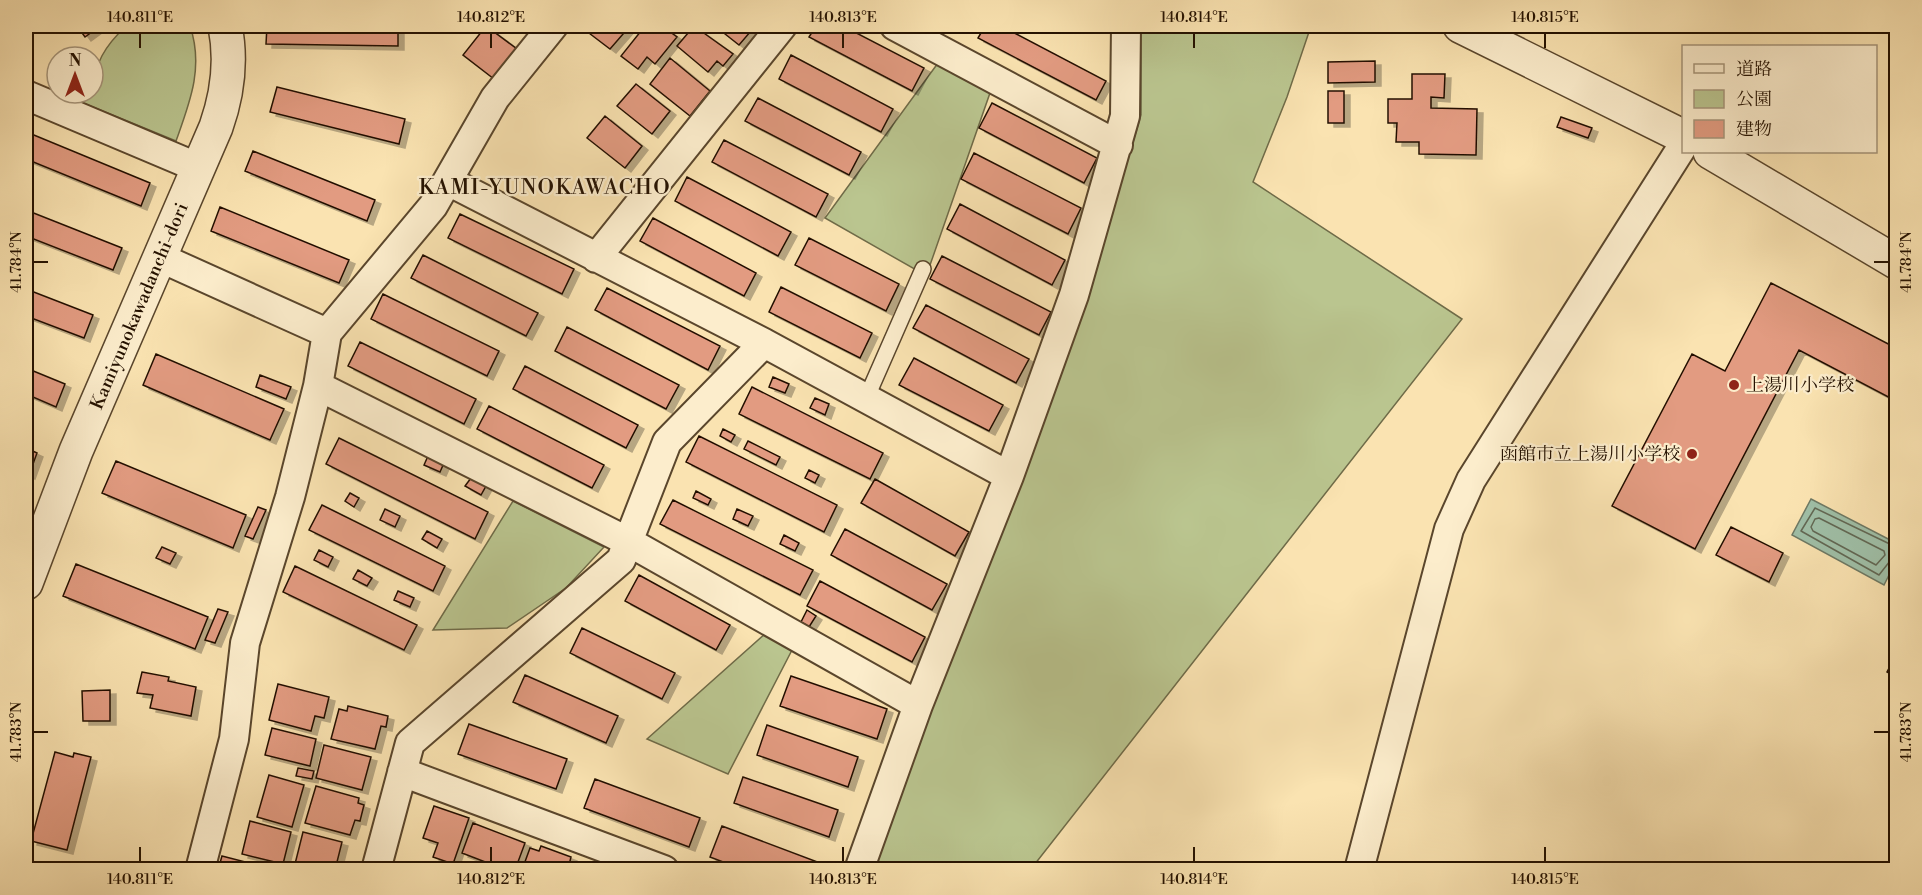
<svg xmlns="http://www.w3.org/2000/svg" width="1922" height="895" viewBox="0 0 1922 895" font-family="'Libre Bodoni','Noto Serif JP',serif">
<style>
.green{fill:#bac58f;stroke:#6f6b48;stroke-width:1.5}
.water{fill:#9fbfa7;stroke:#6e7964;stroke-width:1.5}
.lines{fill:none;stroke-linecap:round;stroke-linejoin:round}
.shore{stroke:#626854;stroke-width:1.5}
.building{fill:#e29b81;stroke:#241100;stroke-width:1.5;filter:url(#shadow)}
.service-casing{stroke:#5a462c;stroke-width:18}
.minor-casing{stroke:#5a462c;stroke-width:32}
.tertiary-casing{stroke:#5a462c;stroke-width:36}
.service{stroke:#fcedcc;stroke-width:15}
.minor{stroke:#fcedcc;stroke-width:28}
.tertiary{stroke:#fcedcc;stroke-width:33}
.ticks{fill:none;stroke:#241100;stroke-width:2}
.poi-dot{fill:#8f2418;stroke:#fcedcc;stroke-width:2}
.labels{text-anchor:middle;stroke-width:4.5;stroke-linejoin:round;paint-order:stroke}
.street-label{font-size:18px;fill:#241100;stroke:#fcedcc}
.poi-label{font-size:18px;fill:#241100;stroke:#fcedcc;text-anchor:start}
.quarter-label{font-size:21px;letter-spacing:1.5px;fill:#241100;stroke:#fcedcc}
.neatline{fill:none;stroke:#241100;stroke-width:2}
.ticks-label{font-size:15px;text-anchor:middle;fill:#241100}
</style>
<defs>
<filter id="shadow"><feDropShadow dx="6" dy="4" stdDeviation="0" flood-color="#0004"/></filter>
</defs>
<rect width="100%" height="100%" fill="#fae3b1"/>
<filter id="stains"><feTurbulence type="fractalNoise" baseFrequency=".00333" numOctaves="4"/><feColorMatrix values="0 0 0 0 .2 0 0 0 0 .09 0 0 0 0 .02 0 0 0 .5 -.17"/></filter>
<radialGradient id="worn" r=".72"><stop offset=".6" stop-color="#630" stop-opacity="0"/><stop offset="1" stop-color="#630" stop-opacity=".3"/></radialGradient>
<!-- green -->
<path class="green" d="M126,26H190C204,67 190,102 176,141L83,103L87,93H93C93,64 106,45 126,26Z
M1141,26H1311L1287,97L1253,182L1462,319L1031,869L871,870L1085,304L1141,115Z
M938,63L991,90L929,268L918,271L825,218Z
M513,501L604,547L566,588L507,628L433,630Z
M766,633L792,650L728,774L647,739Z"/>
<!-- water -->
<path class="water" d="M1811,499L1896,543V561L1884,585L1792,535Z"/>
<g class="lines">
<!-- shore -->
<path class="shore" d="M1819,518L1884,551L1885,555L1876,565L1813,531L1811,527L1815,519Z
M1896,547L1815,508L1801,531L1879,575L1890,561L1896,559"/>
</g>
<!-- building -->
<path class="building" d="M77,26H100L85,37Z
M267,26H398V46L266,44Z
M486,26L517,49L494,79L463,55Z
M589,26H630L610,49L585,30Z
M645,26H662L677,37L655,64L647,57L638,69L621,56Z
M694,26L733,54L723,66L717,61L708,72L677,46Z
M715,26H743L751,31L739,45Z
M816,26H843L924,68L912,91L809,37Z
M985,26H1001L1106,81L1096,100L978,38Z
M791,55L893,109L881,132L779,79Z
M670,58L710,91L690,116L650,84Z
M1375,61V82L1328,83V62Z
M1412,74H1445L1444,98L1431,97V108L1477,109L1476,155L1419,154V142H1396L1397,123H1388V99H1412Z
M636,84L670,111L652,134L617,106Z
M277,87L405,119L399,144L270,112Z
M1328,91H1344V123H1328Z
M758,98L861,152L849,175L745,121Z
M992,103L1097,158L1084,183L979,128Z
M605,116L642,146L625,168L587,138Z
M1561,117L1592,128L1588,138L1557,127Z
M29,133L150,183L141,206L26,159V142Z
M724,140L828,194L816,217L712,162Z
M253,151L375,200L367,221L245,171Z
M974,153L1081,208L1068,234L961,179Z
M687,177L791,232L778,256L675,201Z
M960,204L1065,260L1052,285L947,229Z
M220,207L349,260L339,283L211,231Z
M26,210L122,248L113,270L26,236Z
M460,214L574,269L562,294L448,238Z
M653,218L756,273L744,296L640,241Z
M809,238L899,284L886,311L795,265Z
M423,255L538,313L526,336L411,278Z
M942,256L1051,312L1039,335L930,279Z
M1771,283L1896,348V401L1799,350L1695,549L1612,506L1692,354L1725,371Z
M781,287L872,333L860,358L769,312Z
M607,288L720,346L708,370L595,310Z
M26,289L93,315L84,338L26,316Z
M383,294L499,351L487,376L371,319Z
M926,305L1029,359L1016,383L913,328Z
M567,327L679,385L666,409L555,351Z
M360,342L476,399L464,424L348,366Z
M156,354L284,409L270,440L143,385Z
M914,358L1003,405L989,431L899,385Z
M525,366L638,425L626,448L513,389Z
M26,368L65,384L56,407L26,394Z
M260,375L291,387L286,399L256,387Z
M773,377L789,384L785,393L769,387Z
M752,387L883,453L870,479L739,414Z
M815,398L829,404L825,415L810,408Z
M489,406L604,465L592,488L477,429Z
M723,429L735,435L731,442L720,436Z
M699,436L837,505L824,532L686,462Z
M339,438L488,512L475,539L326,464Z
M748,441L780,457L776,465L744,449Z
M26,448L37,453L29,475L26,473Z
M428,456L444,463L440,472L424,465Z
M116,461L246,515L233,548L102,493Z
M809,470L819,475L815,483L805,478Z
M471,478L486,486L481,495L465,486Z
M875,479L969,532L955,556L861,503Z
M696,491L711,499L708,505L693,498Z
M350,493L359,498L354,507L345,501Z
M673,500L813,570L800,595L660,524Z
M322,505L445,566L433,591L309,530Z
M258,507L266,510L253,539L245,536Z
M385,509L400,516L395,527L380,520Z
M737,509L753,516L748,526L733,519Z
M1731,527L1783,553L1769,582L1716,555Z
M845,529L947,584L932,610L831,555Z
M427,531L442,539L437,548L422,539Z
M784,535L799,543L795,551L780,544Z
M162,547L176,553L170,564L156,558Z
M319,550L333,557L328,567L314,560Z
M76,564L208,617L195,649L63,596Z
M295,566L417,625L404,650L283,592Z
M358,570L372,578L367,586L353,579Z
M639,575L730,625L716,650L625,601Z
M820,581L925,637L912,662L807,606Z
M398,591L414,598L410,607L394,600Z
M218,609L228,612L215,643L205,640Z
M807,610L816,616L809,627L801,622Z
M582,628L675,673L662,699L570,653Z
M1896,655V677L1887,672Z
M142,672L169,677L168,681L196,687L191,716L150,708L153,695L137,693Z
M525,675L618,716L606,743L513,702Z
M791,676L887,709L877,739L780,706Z
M278,684L329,697L324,718L315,716L311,731L269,720Z
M110,690V721H83L82,691Z
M348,706L388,716L386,727L381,726L375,749L331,739L339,709L347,711Z
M469,724L567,759L556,789L458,754Z
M767,725L858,757L848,787L757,755Z
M272,728L316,739L310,766L265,755Z
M324,745L371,757L362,790L316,778Z
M55,752L73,757L74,753L91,757L67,850L31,841Z
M298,768L314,771L312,779L296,776Z
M269,775L304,785L292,827L257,817Z
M743,777L838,810L829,837L734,803Z
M595,779L700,818L689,847L584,808Z
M316,786L359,798L358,803L364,805L360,821L355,820L350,835L305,823Z
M434,806L469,818L453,864L433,857L438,843L423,838Z
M250,821L291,832L283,864L242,854Z
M473,823L525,843L515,870H506L462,853Z
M722,826L828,866L827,870H744L710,857Z
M303,832L342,842L335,870H314L295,864Z
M541,846L571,857L570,861L584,867L583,870H522L530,848L539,851Z
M222,856L272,869V870H218Z
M101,863L128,870H99Z"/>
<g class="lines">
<defs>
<path id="service" d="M866,399L923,269"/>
<path id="minor" d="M895,26L1118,145
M26,95L199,168
M448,181L764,343L1009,476
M161,258L327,333
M596,258L782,26
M318,386L629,542L918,705
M402,772L664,870
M200,870L234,739L245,643L290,497L318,386L327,333L433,206L495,98L553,26
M376,870L410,743L621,560L667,442L764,343
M859,870L918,705L1009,476L1074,295L1125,116L1126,26
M1359,870L1449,529L1471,480L1684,144"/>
<path id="tertiary" d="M1460,26L1684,137
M1710,152L1896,262
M26,583L76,451L216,127C228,93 232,61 225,26"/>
</defs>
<!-- service casing -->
<use href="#service" class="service-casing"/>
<!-- minor casing -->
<use href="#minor" class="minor-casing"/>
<!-- tertiary casing -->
<use href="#tertiary" class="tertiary-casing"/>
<!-- service -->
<use href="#service" class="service"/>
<!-- minor -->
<use href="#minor" class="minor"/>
<!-- tertiary -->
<use href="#tertiary" class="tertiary"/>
</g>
<!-- ticks -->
<path class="ticks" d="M140,33V48M491,33V48M843,33V48M1194,33V48M1545,33V48M33,262H48M1874,262H1889M33,732H48M1874,732H1889M140,847V862M491,847V862M843,847V862M1194,847V862M1545,847V862"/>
<!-- markers -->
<g class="poi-dot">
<circle cx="1734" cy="385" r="6"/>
<circle cx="1692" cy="454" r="6"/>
</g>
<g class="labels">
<!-- street labels -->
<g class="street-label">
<text transform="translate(139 306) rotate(-67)" y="6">Kamiyunokawadanchi-dori</text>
</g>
<!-- poi labels -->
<g class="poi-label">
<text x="1746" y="391">上湯川小学校</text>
<text x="1680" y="460" text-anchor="end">函館市立上湯川小学校</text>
</g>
<!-- quarter labels -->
<g class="quarter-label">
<text x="545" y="194">KAMI-YUNOKAWACHO</text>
</g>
</g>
<!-- margin -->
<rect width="1922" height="895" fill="none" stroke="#fae3b1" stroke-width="66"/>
<!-- legend -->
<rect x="1682" y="45" width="195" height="108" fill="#fcedcc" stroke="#a6957a" stroke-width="1.5"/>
<rect x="1694" y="64" width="30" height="9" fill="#fcedcc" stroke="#a6957a" stroke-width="1.5"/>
<text x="1736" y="75" font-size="18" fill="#241100">道路</text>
<rect x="1694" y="90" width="30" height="18" fill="#bac58f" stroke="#a6957a" stroke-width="1.5"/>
<text x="1736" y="105" font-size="18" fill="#241100">公園</text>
<rect x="1694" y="120" width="30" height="18" fill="#e29b81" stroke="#a6957a" stroke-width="1.5"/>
<text x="1736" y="135" font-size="18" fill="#241100">建物</text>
<!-- north arrow -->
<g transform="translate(75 75)"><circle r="28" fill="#fcedcc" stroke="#a6957a" stroke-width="1.5"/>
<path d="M0-4.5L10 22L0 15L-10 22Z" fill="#8f2418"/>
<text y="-9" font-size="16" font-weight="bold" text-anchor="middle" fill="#241100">N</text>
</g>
<rect x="33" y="33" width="1856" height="829" class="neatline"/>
<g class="ticks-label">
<text x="140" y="22">140.811°E</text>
<text x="491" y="22">140.812°E</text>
<text x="843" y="22">140.813°E</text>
<text x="1194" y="22">140.814°E</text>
<text x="1545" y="22">140.815°E</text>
<text transform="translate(16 262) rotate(-90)" y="5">41.784°N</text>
<text transform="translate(1906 262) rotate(-90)" y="5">41.784°N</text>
<text transform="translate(16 732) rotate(-90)" y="5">41.783°N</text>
<text transform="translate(1906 732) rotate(-90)" y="5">41.783°N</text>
<text x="140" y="884">140.811°E</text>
<text x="491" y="884">140.812°E</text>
<text x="843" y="884">140.813°E</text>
<text x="1194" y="884">140.814°E</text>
<text x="1545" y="884">140.815°E</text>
</g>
<rect width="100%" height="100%" filter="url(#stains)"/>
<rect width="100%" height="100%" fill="url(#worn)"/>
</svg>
